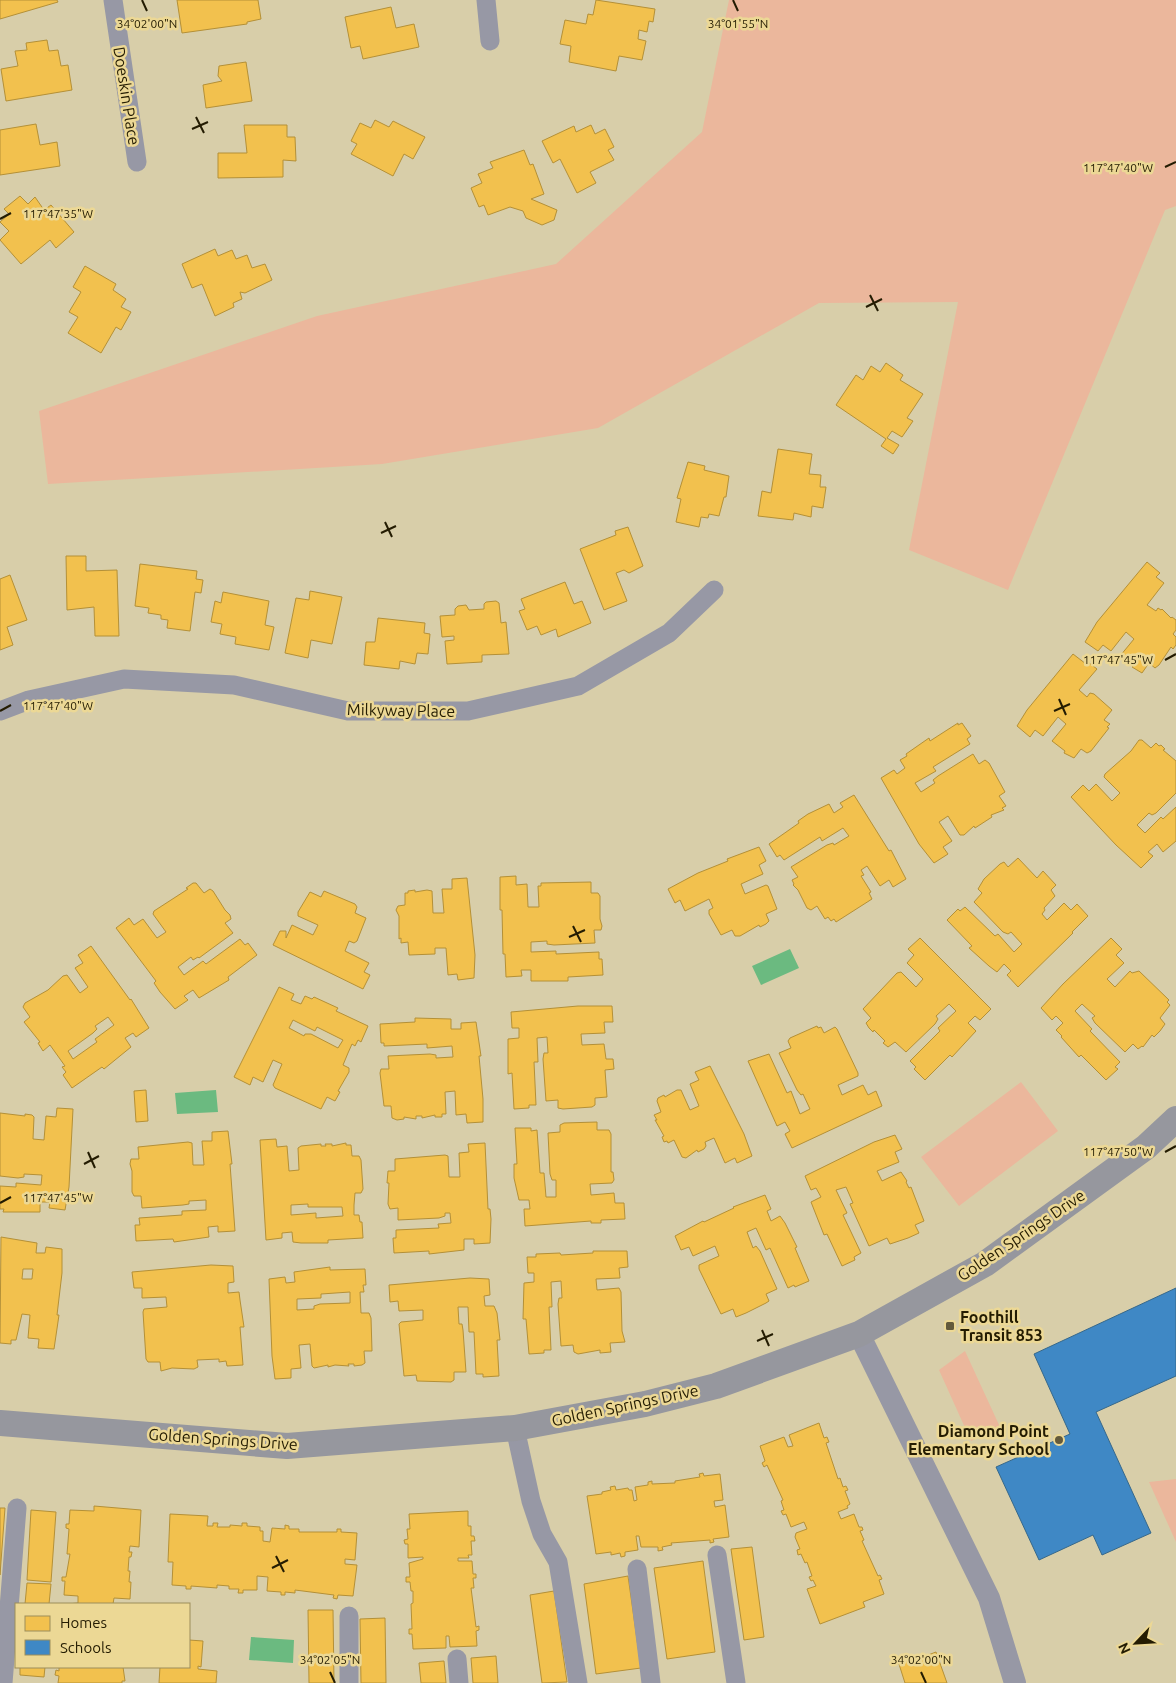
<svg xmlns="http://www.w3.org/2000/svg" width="1176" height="1683" viewBox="0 0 1176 1683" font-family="Ubuntu,sans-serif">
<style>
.green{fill:#ebb79c}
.water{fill:#6bba80}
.homes{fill:#f2c14e;stroke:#b49037;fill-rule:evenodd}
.schools{fill:#3f88c5;stroke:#37688a}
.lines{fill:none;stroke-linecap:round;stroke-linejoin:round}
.minor{stroke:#9798a5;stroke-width:19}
.tertiary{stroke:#9798a5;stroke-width:22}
.secondary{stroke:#96979e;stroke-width:26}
.ticks{fill:none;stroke:#241c02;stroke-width:2}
.poi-dot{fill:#635a3c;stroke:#ecd895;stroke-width:2}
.labels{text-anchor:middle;stroke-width:5;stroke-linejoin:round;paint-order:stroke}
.street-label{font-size:16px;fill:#241c02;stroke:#ecd895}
.poi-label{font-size:16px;font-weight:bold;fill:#241c02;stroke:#ecd895;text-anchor:start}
.ticks-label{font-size:12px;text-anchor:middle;fill:#241c02;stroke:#ecd895;stroke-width:5;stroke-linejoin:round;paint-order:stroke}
</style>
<rect width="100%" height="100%" fill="#d8cea9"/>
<!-- green -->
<path class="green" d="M729,0H1176V206L1165,210L1008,590L909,550L958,302L819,303L598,428L382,464L48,484L39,411L317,316L556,264L702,132Z
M1021,1082L1058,1131L959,1206L921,1157Z
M965,1351L1000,1427L971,1441L939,1370Z
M1176,1479V1542L1149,1482Z"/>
<!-- water -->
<path class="water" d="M790,949L799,968L761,985L752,966Z
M216,1090L218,1112L177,1114L175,1093Z
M251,1637L294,1640L293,1663L249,1660Z"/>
<!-- homes -->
<path class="homes" d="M0,0H57L58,2L0,19Z
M177,0H258L261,19L247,22V24L182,33Z
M596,0L655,9L653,22L649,21L647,32L639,30L638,39L646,41L642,60L619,56L616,71L569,62L571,46L560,44L565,20L586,24L588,14L593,15Z
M391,7L396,28L414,24L419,47L363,59L360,46L351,48L345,17Z
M47,40L49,51L58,50L61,66L68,65L72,90L6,101L1,69L18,66L15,51L27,50L26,43Z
M246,62L252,101L206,108L203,85L222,81L218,76L219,66Z
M375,120L389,127L393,121L425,137L413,159L404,154L393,176L351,154L357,144L351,141L360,123L371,128Z
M36,124L40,145L57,142L60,166L0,175V130Z
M244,125H287V137H295L296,161L283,160V177L218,178V153H247Z
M591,125L595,134L605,129L614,147L608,150L614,160L590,172L596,183L577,193L560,159L553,163L542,141L574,126L576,132Z
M524,150L530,165L533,164L544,194L531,199L557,210L554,220L542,225L526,218L523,211L510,207L488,215L484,205L479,207L471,188L482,183L478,174L493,168L490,162Z
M20,196L28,204L35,197L44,210L51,205L74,232L56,248L50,240L21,264L0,240L9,231L0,222L9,214L4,209Z
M215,249L218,256L232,250L236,259L247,255L252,268L265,264L272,280L245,293L240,292L242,299L233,303L234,307L215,316L202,284L192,288L182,264Z
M85,266L116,284L113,290L126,299L121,307L131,312L121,330L116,327L101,353L68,333L78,317L69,312L81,292L73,287Z
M886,363L903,375L900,380L923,394L907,418L913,421L902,437L892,431L887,438L899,445L893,454L881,446L886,439L836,405L856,375L863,380L871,366L880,372Z
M778,449L812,454L809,474L821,475L820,487H826L823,508L812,506L811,517L794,513L793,520L758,516L762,491L771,493Z
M688,462L705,466L704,470L729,476L726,497H724L719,516L709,514L708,518L701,517L699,527L676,522L681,499L677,498Z
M628,527L643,566L629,573L624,570L616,573L627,601L604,610L580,549L616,535L615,531Z
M66,556H86V571L117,570L119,636H95L94,607L67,610Z
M1147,562L1160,573L1156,577L1164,583L1147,605L1156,611L1158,608L1161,610L1162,609L1171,618L1172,617L1176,620V630L1173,634L1176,637V645L1173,649L1171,647L1159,665L1155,668L1149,663L1142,673L1132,667L1133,666L1129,663L1128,665L1120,656L1134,639L1126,632L1111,651L1103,645L1098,651L1085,642L1097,622Z
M140,564L197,571L196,579L203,580L201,593L195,592L190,631L167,628L168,620L161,619V615L148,613L149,608L135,606Z
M10,575L27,620L7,627L13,645L0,650V579Z
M565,582L574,604L582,601L591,623L558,637L556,629L541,635L537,626L527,630L519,611L525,609L521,599Z
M310,591L342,597L332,644L311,640L308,658L285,653L296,598L309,600Z
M223,592L269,601L265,625L274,627L269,650L235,644L236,637L220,634L222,624L211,622L215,601L221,603Z
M496,601L499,603L501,623L506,622L509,654L482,655V662L447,664L445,641L454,640V636L442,637L440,616L455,615V609L458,606L466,605L469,610L484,609V604L486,602Z
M378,618L425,623L424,633L430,634L428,654L417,653L415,664L400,661L399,669L364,665L366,642H375Z
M1073,654L1086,664L1088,662L1097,669L1079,690L1087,697L1090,693L1094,694L1112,710L1104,720L1110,724L1107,727L1109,728L1091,751L1087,753L1081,749L1074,758L1064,753L1065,751L1052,741L1066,724L1058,717L1043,736L1035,730L1030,737L1017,726L1027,710Z
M958,723V725L962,723L971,736L967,739L970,744L933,767L936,771L915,783L921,792L935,783L933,780L938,776L973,754L979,764L985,760L989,763L1005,792L999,796L1006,806L1002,808L1004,810L991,815L992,817L975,828L974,826L964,835H960L948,816L939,822L952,841L943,847L948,854L934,863L919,844L881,778L894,770L897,774L905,768L900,760L907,756L906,754L929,738L930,741Z
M1139,740H1142L1151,748L1156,743L1159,746L1161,745L1165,749L1163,750L1176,761V793L1156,813L1152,815L1149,813L1137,825L1145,833L1161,817L1163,819L1176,807V841L1163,852L1157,844L1148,852L1153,856L1141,868L1116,845L1071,797L1083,785L1089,791L1096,784L1112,801L1120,793L1104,777L1105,774L1131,751Z
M854,795L889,851L891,850L906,879L893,887L889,880L880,886L867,866L861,870L864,875L861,876L871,892L869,893L872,899L836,922L834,919L831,921L828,917L825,919L817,906L811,910L807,908L798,890L793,885L794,884L792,880L798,877L791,867L827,845L833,843L834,845L849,836L843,828L822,841L820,837L784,860L780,855L777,857L769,844L799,823L798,821L808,814L829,804L834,813L843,807L840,803Z
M759,847L766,861L759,865L763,874L741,884L745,894L766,885L768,886L777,909L766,914L769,921L766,924L760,927L759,925L740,936H735L732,930L721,935L709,914V910L713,908L709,899L685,911L680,900L675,903L668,889L698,873L728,861L727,859Z
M1018,858L1037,878L1043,871L1056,885L1051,890L1055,896L1044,908L1045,910L1042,914L1047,920L1064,903L1071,910L1077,904L1088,916L1072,932L1073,933L1018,987L1007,975L1011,971L1004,964L997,972L989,966L969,948L972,946L947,920L958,909L960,911L965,907L995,936L998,934L1014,952L1022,944L1011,932L1008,934L1003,932L974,902L982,893L978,889L984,879L1000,864L1004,862L1008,867Z
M516,876V885L527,884L528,907H539L538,886H541V883L591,882V893H598L600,896V919L602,926L601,930H594L595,943L554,945L547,944V941L531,942V952L556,951V954L599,952V959H602L603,975L568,977V981H531V970H521L522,976L506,977L505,954H503L502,910H500V877Z
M467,878L475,955L474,978L458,980L457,974L448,975L446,948H435V954L409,955L408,942L401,943V938L399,939V916L396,910L398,906L405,905V893H408V891L415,890V892L427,890L432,891L433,913H444L442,889H452V879Z
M193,883H196L204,893L210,889L213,891L225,910L230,915L231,919L225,923L233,933L199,958L198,957L193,960L191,957L178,967L184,975L203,961L206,964L240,939L245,945L248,943L257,955L228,977L229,980L199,998L193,990L184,996L188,1000L175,1009L160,992L154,983L156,981L116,928L129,918L134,925L143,919L157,938L166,932L153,914L154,911L188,889L186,888Z
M324,891L355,904L357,907L355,913L366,918L357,941L354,943L349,941L345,951L369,963L364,972L370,975L363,989L273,945L280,931H286V938L292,925L313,935L318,925L298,916V912L310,892L321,897Z
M920,938L991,1009L980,1020L975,1016L968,1023L976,1031L952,1057L950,1055L925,1080L914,1069L916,1067L910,1061L940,1031L938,1028L956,1011L949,1004L936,1016L938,1019L935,1024L906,1052L895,1042L888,1047L883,1043L885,1041L874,1030L873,1032L869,1028L866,1023L871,1018L863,1009L897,973L901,972L916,987L923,979L907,963L914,955L908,949Z
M1111,938L1122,949L1116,955L1124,963L1107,979L1115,987L1130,971L1132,973L1139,971L1169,1000L1167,1002L1170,1005L1160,1018L1165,1024L1160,1031L1154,1037L1152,1035L1143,1047L1142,1046L1138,1049L1133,1044L1125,1052L1095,1023L1092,1018L1095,1016L1082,1004L1075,1011L1092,1029L1090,1031L1120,1062L1115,1067L1118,1069L1106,1080L1081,1055L1079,1057L1061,1037L1062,1036L1056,1030L1063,1023L1056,1016L1052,1020L1041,1008L1063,984Z
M91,946L130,1000L131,999L149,1028L136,1037L133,1033L125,1038L131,1047L104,1069L102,1067L72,1088L63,1075L66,1072L62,1067L65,1066L50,1045L43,1051L38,1043L40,1042L24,1022L30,1017L23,1007L25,1003L48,990L63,976L67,975L80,993L88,987L75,968L83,963L78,955ZM108,1017L114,1025L95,1039L97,1042L73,1059L68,1051L93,1033L97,1029L95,1026Z
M279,987L294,994L291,1000L301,1004L305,996L312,999L314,997L338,1008L336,1011L368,1026L361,1042L358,1040L355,1046L352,1044L348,1053L343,1065L349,1068V1072L338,1091L340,1092L335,1101L327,1097L321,1109L275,1088L273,1085L282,1064L273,1060L263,1082L253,1077L250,1085L234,1077ZM293,1020L315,1031L317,1027L343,1040L338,1048L311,1034H305L304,1036L289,1028Z
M578,1006H612L613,1022H604L605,1033L581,1034L582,1045L604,1044L606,1059H613L614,1069L605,1070L607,1097L595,1098V1105L592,1107L563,1109L558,1108V1100L546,1101L543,1059L544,1053H548L547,1037L537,1038L538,1062H534L536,1105H529V1108L514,1109L512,1073L508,1074V1039L519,1038V1028H512L511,1012Z
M415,1018L451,1019V1029H461V1023L476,1022L481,1056H479L483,1099V1122L467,1123L466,1114L456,1115L455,1091L445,1092L446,1114H442V1117H435V1115L422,1118V1116H416V1119L404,1117V1119L397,1120L392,1118L391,1106H384L380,1073L381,1069H389L388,1056L430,1054L436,1055V1058L453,1057L452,1046L427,1048V1044L384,1046V1043H381L380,1024L415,1022Z
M817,1026L818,1028L821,1027L824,1033L835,1027L837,1029L858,1073V1076L838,1085L842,1095L863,1085L868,1095L876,1091L882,1106L792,1148L785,1134L790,1131L785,1122L777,1126L748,1061L769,1054L787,1093L791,1091L800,1114L810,1109L803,1094L801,1095L797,1090L779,1053L791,1048L788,1041L790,1038Z
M710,1066L744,1134L752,1156L737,1163L735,1158L725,1163L714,1138L705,1142L706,1146L704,1149L698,1152L697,1150L686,1158L682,1157L674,1140L668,1143L667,1141L664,1142L662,1137L664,1136L655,1120H657L654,1115L661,1112L657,1101L658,1098L664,1095L665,1097L677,1090H681L690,1110L699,1106L690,1084L699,1080L695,1072Z
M146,1090L148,1121L136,1122L134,1091Z
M57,1108L73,1109L69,1187L65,1210L49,1208L50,1202H40V1212H3L4,1209H0V1186L16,1187V1183L41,1185L42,1175L24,1174V1177L18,1178L0,1176V1113L25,1116V1114L32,1115L34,1117L33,1139L44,1140L46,1116L56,1117Z
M597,1122V1130H609L611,1134V1172H613L614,1180L612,1183L590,1184L591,1195L614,1193L615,1203H624L625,1219L601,1220V1223H591V1221L525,1226L524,1209H530L529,1200H519L514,1178V1164H517L515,1128H531V1131L537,1130L540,1173H544L546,1197H556V1180H552L550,1174L548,1133L560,1132V1125L564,1123Z
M228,1131L232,1164H230L235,1231L218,1232V1226L208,1227L209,1237L174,1242L173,1239L136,1241L135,1225H140L139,1218L182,1215V1211L206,1210V1200L189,1201V1204L183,1205L142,1208L141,1196H134L132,1192V1171L130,1164L131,1159H139L138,1147L188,1142L192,1143L193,1165H204L202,1141H212V1132Z
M895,1135L902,1149L895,1152L899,1162L877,1171L882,1181L901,1172L907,1181L906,1182L909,1188L911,1187L924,1221L915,1225L919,1233L908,1238L890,1244L887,1238L869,1246L850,1204L853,1203L846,1187L836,1190L847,1213L843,1215L861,1253L854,1257L855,1260L842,1266L827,1234L824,1235L811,1202L821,1197L816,1188L811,1190L805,1176L874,1142Z
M276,1139L277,1147L287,1146L289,1171L299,1170L298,1148L301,1146L321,1144V1146H326L325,1144H332V1146L346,1143V1145H351L352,1156H359L361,1160L363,1189L361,1193H355L354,1205V1215H359L360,1222H362L363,1238L328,1240V1243H301L293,1242L292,1232L282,1233V1238L266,1240L260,1140ZM308,1204V1207H342L343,1216L316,1218V1213L291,1215V1205Z
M485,1143L488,1209H490L491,1219L490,1243L474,1244V1239H464V1250L429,1254V1251L394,1253L393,1238H396V1230L439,1228L438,1224L451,1223L450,1213H445V1216L439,1218L398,1220V1208L390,1209L388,1204L389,1183H387L388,1171H395V1159L445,1155L448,1156L449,1177H460L459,1153L469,1152L468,1144Z
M765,1195L771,1209L767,1211L771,1221L780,1216L785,1223L797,1247L795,1248L809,1281L795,1287L794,1285L788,1288L770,1248L766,1250L756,1228L747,1232L753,1248L756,1246L760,1251L777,1289L766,1294L769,1301L766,1303L746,1313L736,1317L733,1309L721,1314L699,1269V1265L719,1256L715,1246L693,1256L689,1247L681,1250L675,1236L703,1221L704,1222L734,1208L733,1207Z
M1,1237L37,1243L36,1253H45L46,1247L62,1249V1273L57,1315H59L54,1349L38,1348L39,1339L28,1338L30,1315L22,1314L16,1340H11V1344L0,1343ZM23,1269H33L32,1279H22Z
M593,1251H627L628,1267L619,1268L620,1278L596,1279L597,1290L619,1288L621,1292L622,1331L625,1342L610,1343L611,1352L600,1353V1350L578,1354L574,1352L573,1345L561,1346L558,1304L559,1298H562L561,1281L551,1282L552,1307H549L551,1350H544V1353L529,1354L526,1319H523L524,1283L534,1282V1273H528L527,1257H536V1254L560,1253L561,1255L593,1253Z
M211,1265L233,1266L234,1282L228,1283V1293L239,1292L240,1300L244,1327H240L243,1365L227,1366L226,1361L219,1362V1359L197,1360L198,1367L194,1369L172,1368L161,1371L160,1362H148L146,1359L143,1312L144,1309L167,1307L166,1297L142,1298V1288H134L132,1272Z
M330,1267V1270L365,1269L366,1285H363L364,1292H360L361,1313H369L371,1318L372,1351H364L365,1363L362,1365L354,1366V1364H348L349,1366L335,1365L328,1367V1365L314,1368L312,1366L310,1344L299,1345L301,1368L291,1369V1378L275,1379L272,1356L269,1279L285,1277L286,1283L295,1282L294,1272ZM350,1292V1303L320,1304L314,1306V1309L297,1310V1299L321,1298V1294Z
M470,1278L489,1279L490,1295L484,1296L485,1306H494L497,1313L500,1340H497L499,1376L483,1377V1374H476L474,1332H469L468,1307H458L459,1324H462L463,1330L466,1372H454V1380L451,1382L417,1381L416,1375L404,1376L399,1324L401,1322L423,1320V1310L399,1311L398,1301L390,1302L389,1285Z
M819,1423L824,1438L827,1437L829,1442L826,1443L838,1479L840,1478L843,1487L846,1486L848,1490L845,1491L850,1504L847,1506L848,1508L838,1512L841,1519L854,1514L859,1527H862L863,1530L860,1531L864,1540L862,1541L878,1576L880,1575L882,1579L879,1580L884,1594L863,1602L865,1607L820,1624L807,1589L816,1586L813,1580L811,1581L809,1577L812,1576L807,1562L805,1563L801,1554L798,1555L797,1550L800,1549L795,1537L796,1533L807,1529L804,1522L791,1527L786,1514L783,1515L781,1511L784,1510L781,1501L783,1500L767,1465L764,1467L762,1463L765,1461L760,1446L784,1437L788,1447L793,1446L789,1435Z
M703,1473L704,1476L720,1474L723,1500L714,1501L715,1507L725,1505L729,1537L713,1539L714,1542L710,1543V1540L671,1543L672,1545L662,1547L663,1550L658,1551V1547H641L639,1536H636L638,1550L625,1552V1556L621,1557L620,1553L611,1555V1552L596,1554L587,1496L602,1494V1492L611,1490L610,1487L615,1486L616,1490L628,1488L629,1490H632L634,1501L637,1500L635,1487L648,1485V1482L652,1481V1484L675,1483V1481L700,1477L699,1474Z
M94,1506L141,1510L139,1547L130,1546L129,1552H132L131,1557H129L128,1571H130L129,1582H131L130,1599L114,1598L113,1604H67L78,1603V1596L64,1595L65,1581H62V1577H66L70,1554H67L69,1529L66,1528V1524H69L70,1510L94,1511Z
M0,1508H5L0,1575Z
M31,1510L56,1512L51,1582L27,1580Z
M468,1511V1526H471V1536H474L475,1541H471L472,1555H468L469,1558H458V1561H472L473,1574H476V1578H473L474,1588H471L476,1627L479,1626V1630L476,1631L477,1646L450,1647L449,1636H446V1648L413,1649L412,1634H409V1629H412L411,1604L413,1603V1591H411L410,1582H406V1577H410L409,1563L423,1559V1557L408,1558V1544H405L404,1540L408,1539L407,1529H410L409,1514Z
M170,1514L208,1516L207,1526H213V1523H218L217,1527H230V1525L242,1526V1523H247V1526L260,1527V1531H263V1541L270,1542L272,1528L285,1529V1525L289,1526V1529H299V1532H337V1529H341V1532L357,1533L355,1560L345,1559V1564L357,1565L353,1596L338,1595L337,1599L333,1598L334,1595L295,1590V1593L285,1592V1595H281V1592L267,1591L268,1577L257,1576V1590H243V1593H238L239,1589H229V1586L217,1585V1588L191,1586V1589H186V1586L172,1585L173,1562H168Z
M752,1547L764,1637L744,1640L731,1549Z
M703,1561L715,1652L667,1659L654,1568Z
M628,1576L641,1668L596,1674L584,1584Z
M27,1583L51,1584L49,1604H25Z
M554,1591L567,1682L542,1683L530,1595Z
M308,1610H333L334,1683H309Z
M385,1618L386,1683H361L360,1619Z
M189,1640L203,1641L201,1667L198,1666V1669L217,1671L216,1683H159L160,1667H189Z
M936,1652L947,1683H905L898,1661L913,1655L915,1660Z
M496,1656L498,1683H473L471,1658Z
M444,1661L446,1683H421L419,1663Z
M20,1667H45L44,1677L20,1675Z
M59,1667H123L125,1681H122V1683H58L59,1676L55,1675L56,1670L59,1671Z"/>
<!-- schools -->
<path class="schools" d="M1176,1288V1376L1096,1412L1151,1533L1102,1555L1093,1535L1039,1560L996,1467L1070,1434L1034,1354Z"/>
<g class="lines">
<!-- minor -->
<path class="minor" d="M113,0L137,162
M486,0L490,41
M0,711L29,700L124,679L234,685L348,711H468L578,686L669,633L714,590
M515,1428L531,1501L542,1534L558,1562L578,1683
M717,1555L736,1683
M637,1569L651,1683
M349,1616V1683
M457,1659L459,1683
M3,1683L17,1508"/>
<!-- tertiary -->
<path class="tertiary" d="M859,1334L989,1598L1015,1683"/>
<!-- secondary -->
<path class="secondary" d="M0,1423L287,1446L515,1428L645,1404L716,1386L859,1334L985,1264L1146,1147L1176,1119"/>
</g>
<!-- ticks -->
<path class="ticks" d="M142,0L147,11M733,0L738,11M196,117L204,133M192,129L208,122M1165,167L1176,162M0,219L11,213M870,295L878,311M866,307L882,299M385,522L392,537M381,533L396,526M1165,660L1176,654M1059,699L1066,715M0,711L11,705M1054,711L1070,704M573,926L581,942M569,937L585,930M88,1152L95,1168M1165,1152L1176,1146M84,1164L99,1156M0,1203L11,1197M762,1330L769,1346M757,1341L773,1334M276,1556L284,1572M272,1568L288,1560M330,1672L335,1683M921,1672L926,1683"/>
<!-- markers -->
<g class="poi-dot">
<rect x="945" y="1321" width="10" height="10" rx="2.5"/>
<circle cx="1059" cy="1440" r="5"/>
</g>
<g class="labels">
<!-- street labels -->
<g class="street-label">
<text transform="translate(127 96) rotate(81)" y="6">Doeskin Place</text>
<text transform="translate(401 710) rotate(1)" y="6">Milkyway Place</text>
<text transform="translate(1021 1235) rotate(-34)" y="6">Golden Springs Drive</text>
<text transform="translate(625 1405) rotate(-12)" y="6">Golden Springs Drive</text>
<text transform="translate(223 1439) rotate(4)" y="6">Golden Springs Drive</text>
</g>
<!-- poi labels -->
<g class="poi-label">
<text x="960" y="1323">Foothill<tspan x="960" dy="18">Transit 853</tspan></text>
<text x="1049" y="1437" text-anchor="end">Diamond Point<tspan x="1049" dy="18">Elementary School</tspan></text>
</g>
</g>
<g class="ticks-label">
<text x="147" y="28">34°02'00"N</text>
<text x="738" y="28">34°01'55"N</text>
<text x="1118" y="172">117°47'40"W</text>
<text x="58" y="218">117°47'35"W</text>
<text x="1118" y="664">117°47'45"W</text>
<text x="58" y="710">117°47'40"W</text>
<text x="1118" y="1156">117°47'50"W</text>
<text x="58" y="1202">117°47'45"W</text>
<text x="330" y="1664">34°02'05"N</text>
<text x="921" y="1664">34°02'00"N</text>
</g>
<!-- legend -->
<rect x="15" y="1603" width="175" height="65" fill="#ecd895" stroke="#9c8d5a"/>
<rect x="25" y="1616" width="25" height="15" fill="#f2c14e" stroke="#9c8d5a"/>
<text x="60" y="1628" font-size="15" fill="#241c02">Homes</text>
<rect x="25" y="1640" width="25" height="15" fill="#3f88c5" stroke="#9c8d5a"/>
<text x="60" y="1653" font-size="15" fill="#241c02">Schools</text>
<!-- north arrow -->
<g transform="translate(1136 1643) rotate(245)" stroke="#ecd895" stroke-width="4" paint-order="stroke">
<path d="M0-4L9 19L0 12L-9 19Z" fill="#241c02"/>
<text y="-8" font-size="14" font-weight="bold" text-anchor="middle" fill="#241c02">N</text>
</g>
</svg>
